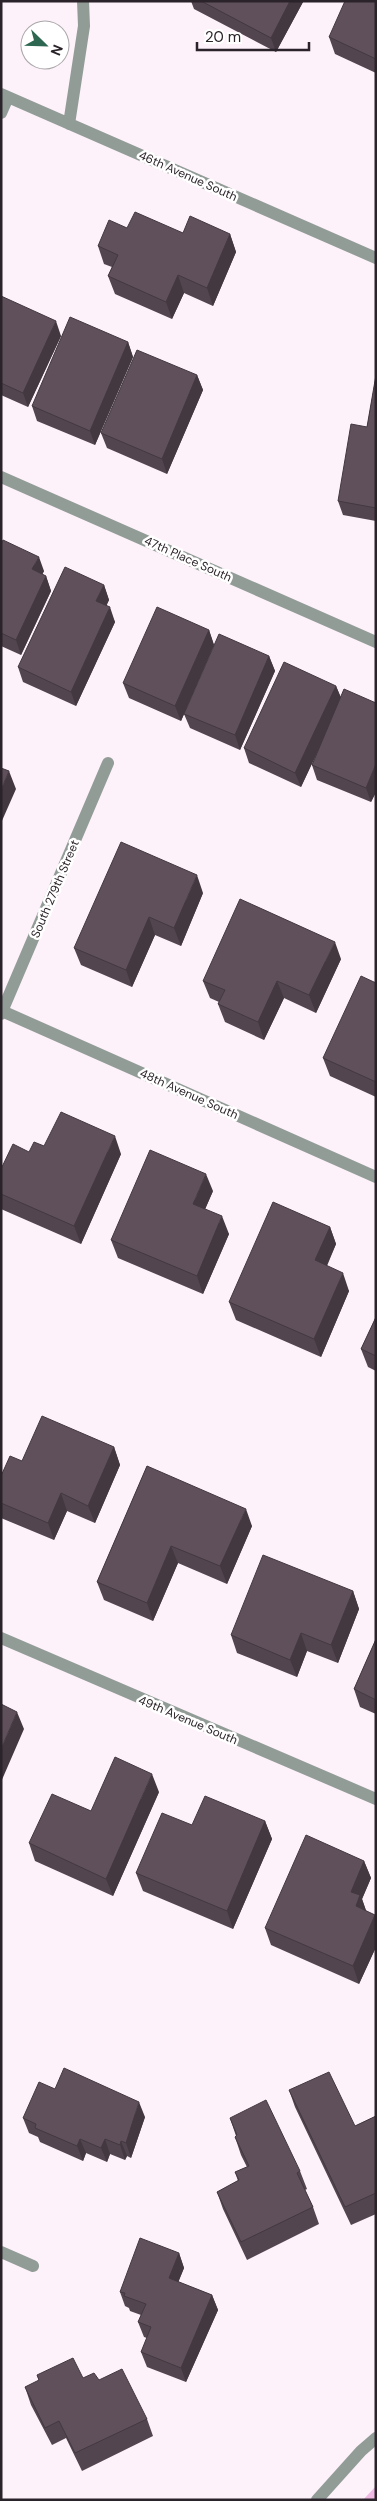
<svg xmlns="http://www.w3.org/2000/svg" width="377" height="2501" viewBox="0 0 377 2501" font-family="'DM Sans',sans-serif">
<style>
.green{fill:#f0bae5}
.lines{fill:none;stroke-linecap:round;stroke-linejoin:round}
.minor{stroke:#929c97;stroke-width:12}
.wall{fill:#53454f}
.shaded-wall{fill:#433840}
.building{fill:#60505c;stroke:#433840}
.labels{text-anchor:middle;stroke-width:5;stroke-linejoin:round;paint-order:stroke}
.street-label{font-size:12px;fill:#2a2329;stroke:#fff}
</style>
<rect width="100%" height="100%" fill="#fdf1fa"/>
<!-- green -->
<path class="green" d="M376,2486V2500H363Z"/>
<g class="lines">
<!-- minor -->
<path class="minor" d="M1,94L376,258
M1,113L8,97
M69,124L84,26L83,1
M1,477L376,642
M2,1011L376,1177
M1,1014L108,763
M1,1638L376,1799
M1,2252L33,2266
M317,2500L361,2451L376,2438"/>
</g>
<!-- wall -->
<path class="wall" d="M191,1H303V2L276,52L194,9Z
M376,1V73L335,54L329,37Z
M127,228L183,233L230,234L236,252L213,306L184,293L172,319L115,294L108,276L112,267L104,264L98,246Z
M1,296L61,336L28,407L1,395Z
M128,342L133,357L95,445L37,421L32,406Z
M197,375L203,390L167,474L107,448L101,433Z
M376,375V521L343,515L338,501L367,427Z
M1,544L44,571L42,575L46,576L51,591L21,655L1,646Z
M104,585L109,600L106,605L115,622L76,706L23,682L18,667Z
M209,630L214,645L181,721L129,698L123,683Z
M269,656L275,671L240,750L190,728L184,714Z
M336,686L341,698L376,703V792L371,802L317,780L312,765L320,746L301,787L249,763L244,748Z
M203,893L181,946L155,935L132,987L81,965L74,948Z
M341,959L316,1013L284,998L264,1040L225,1022L218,1004L219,1002L210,998L203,981Z
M376,983V1097L330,1076L323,1058Z
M44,1146L121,1154L81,1244L1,1209V1169L29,1152Z
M213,1191L205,1209L229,1234L203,1294L118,1258L111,1240Z
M330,1227L336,1244L327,1266L349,1291L321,1357L236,1320L229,1302Z
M376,1317V1371L368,1367L361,1349Z
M114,1447L120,1465L95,1523L67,1511L54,1540L1,1518V1503L22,1461Z
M147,1466L252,1526L227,1584L178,1563L153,1621L104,1600L97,1582Z
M353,1591L359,1609L338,1663L307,1651L297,1677L237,1653L231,1635Z
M376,1639V1714L360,1707L354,1689Z
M159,1792L113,1896L35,1861L29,1843Z
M265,1821L272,1839L233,1929L143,1891L136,1873L192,1825Z
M364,1861L371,1878L362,1899L366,1911L376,1916V1947L359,1984L271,1945L265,1928Z
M55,2089L145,2117L131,2158L127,2156L125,2160L110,2154L107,2162L86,2153L83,2161L40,2142L38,2137L29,2133L23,2118Z
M289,2090L355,2126L376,2116V2214L351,2225L295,2107Z
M230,2118L300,2171L307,2189L305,2190L313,2207L319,2224L247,2260L223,2209L217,2192L238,2181L235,2172L247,2167L241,2155L235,2137L236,2136Z
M179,2253L184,2268L178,2282L212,2295L218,2310L186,2382L147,2367L141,2352L147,2338L144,2337L138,2322L141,2315L130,2311L129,2308L125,2306L120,2292Z
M37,2375L83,2378L99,2380L147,2419L153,2436L82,2471L66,2438L52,2445L31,2405L25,2387L39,2381Z"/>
<!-- shaded-wall -->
<path class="shaded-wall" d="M290,1H303V2L276,52L271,38Z
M230,234L236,252L213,306L207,288Z
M178,275L184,293L172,319L166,302Z
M56,321L61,336L28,407L23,393Z
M128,342L133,357L95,445L90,431Z
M197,375L203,390L167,474L162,459Z
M39,557L44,571L37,584L32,569Z
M46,576L51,591L21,655L16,640Z
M104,585L109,600L102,616L96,601Z
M110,607L115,622L76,706L71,692Z
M209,630L214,645L181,721L175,706Z
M269,656L275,671L240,750L235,735Z
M336,686L342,700L301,787L295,773Z
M376,764V792L371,802L366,788Z
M9,771L16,789L1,823V790Z
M197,875L203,893L181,946L174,928Z
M149,917L155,935L132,987L126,970Z
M335,942L341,959L316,1013L309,995Z
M277,981L284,998L264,1040L258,1022Z
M115,1136L121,1154L81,1244L74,1226Z
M206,1174L213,1191L200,1221L193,1204Z
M222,1216L229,1234L203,1294L197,1276Z
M330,1227L336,1244L321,1278L315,1260Z
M343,1273L349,1291L321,1357L314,1339Z
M114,1447L120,1465L95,1523L88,1506Z
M61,1493L67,1511L54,1540L48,1523Z
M246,1509L252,1526L227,1584L220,1566Z
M171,1546L178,1563L153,1621L147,1603Z
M353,1591L359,1609L338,1663L331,1645Z
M301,1633L307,1651L297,1677L290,1660Z
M17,1712L24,1729L1,1782V1749Z
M152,1774L159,1792L113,1896L106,1879Z
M265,1821L272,1839L233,1929L227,1911Z
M364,1861L371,1878L362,1899L367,1913L356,1906L351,1892Z
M375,1915L376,1947L359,1984L353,1966Z
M139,2102L145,2117L131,2158L126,2143Z
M80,2139L86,2153L83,2161L77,2146Z
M105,2139L110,2154L107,2162L101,2148Z
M121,2141L127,2156L125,2160L120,2145Z
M179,2253L184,2268L174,2293L169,2278Z
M212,2295L218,2310L186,2382L181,2368Z"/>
<!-- building -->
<path class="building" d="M201,1H290L271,38Z
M345,1H376V59L329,37Z
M135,212L183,233L190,216L230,234L207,288L178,275L166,302L108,276L118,255L98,246L109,220L127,228Z
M1,296L56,321L23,393L1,383Z
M70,317L128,342L90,431L32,406Z
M137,350L197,375L162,459L101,433Z
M376,375V508L338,501L351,424L367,427Z
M3,540L39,557L32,569L46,576L16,640L1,633V544Z
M65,567L104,585L96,601L110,607L71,692L18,667Z
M157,607L209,630L175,706L123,683Z
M219,634L269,656L235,735L184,714Z
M284,662L336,686L295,773L244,748Z
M344,689L376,703V764L366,788L312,765Z
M1,768L9,771L1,790Z
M121,842L197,875L174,928L149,917L126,970L74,948Z
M240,899L335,942L309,995L277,981L258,1022L218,1004L225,990L203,981Z
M361,976L376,983V1082L323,1058Z
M61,1112L115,1136L74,1226L1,1194V1169L13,1144L29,1152L34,1142L44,1146Z
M150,1150L206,1174L193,1204L222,1216L197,1276L111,1240Z
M273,1202L330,1227L315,1260L343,1273L314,1339L229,1302Z
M376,1317V1356L361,1349Z
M42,1416L114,1447L88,1506L61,1493L48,1523L1,1503V1476L10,1456L22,1461Z
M147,1466L246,1509L220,1566L171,1546L147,1603L97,1582Z
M263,1555L353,1591L331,1645L301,1633L290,1660L231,1635Z
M376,1639V1700L354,1689Z
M1,1704L17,1712L1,1749Z
M115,1757L152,1774L106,1879L29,1843L52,1794L91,1811Z
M205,1796L265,1821L227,1911L136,1873L162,1813L192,1825Z
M306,1835L364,1861L351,1892L360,1895L356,1906L375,1915L353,1966L265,1928Z
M64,2068L139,2102L126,2143L121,2141L120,2145L105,2139L101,2148L80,2139L77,2146L35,2128L36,2124L23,2118L39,2082L55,2089Z
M329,2072L355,2126L376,2116V2193L345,2207L289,2090Z
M266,2100L300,2171L297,2173L313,2207L241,2242L217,2192L239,2180L235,2172L249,2166L235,2137L237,2135L230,2118Z
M140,2238L179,2253L169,2278L212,2295L181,2368L141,2352L151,2327L138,2322L146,2304L124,2296L125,2293L120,2292Z
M73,2358L83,2378L94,2373L99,2380L122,2369L147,2419L75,2453L59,2421L45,2428L25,2387L39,2380L37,2375Z"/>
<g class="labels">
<!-- street labels -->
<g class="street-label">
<text transform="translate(188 176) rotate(24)" y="4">46th Avenue South</text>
<text transform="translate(188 559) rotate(24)" y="4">47th Place South</text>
<text transform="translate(55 889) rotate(-67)" y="4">South 279th Street</text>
<text transform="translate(189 1094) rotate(24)" y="4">48th Avenue South</text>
<text transform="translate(188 1720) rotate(23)" y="4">49th Avenue South</text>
</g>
</g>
<!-- border -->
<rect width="377" height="2501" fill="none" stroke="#2a2329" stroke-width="5"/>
<!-- north arrow -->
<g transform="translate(45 45) rotate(113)"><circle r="24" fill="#ffffff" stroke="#aaa7a9"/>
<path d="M0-4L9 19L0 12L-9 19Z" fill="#2d6751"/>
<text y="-8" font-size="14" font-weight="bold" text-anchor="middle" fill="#2a2329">N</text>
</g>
<!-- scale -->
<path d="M197 42v8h112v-8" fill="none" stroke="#2a2329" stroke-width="2.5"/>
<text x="205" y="42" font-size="15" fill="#2a2329" stroke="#ffffff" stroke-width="4" paint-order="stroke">20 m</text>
</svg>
